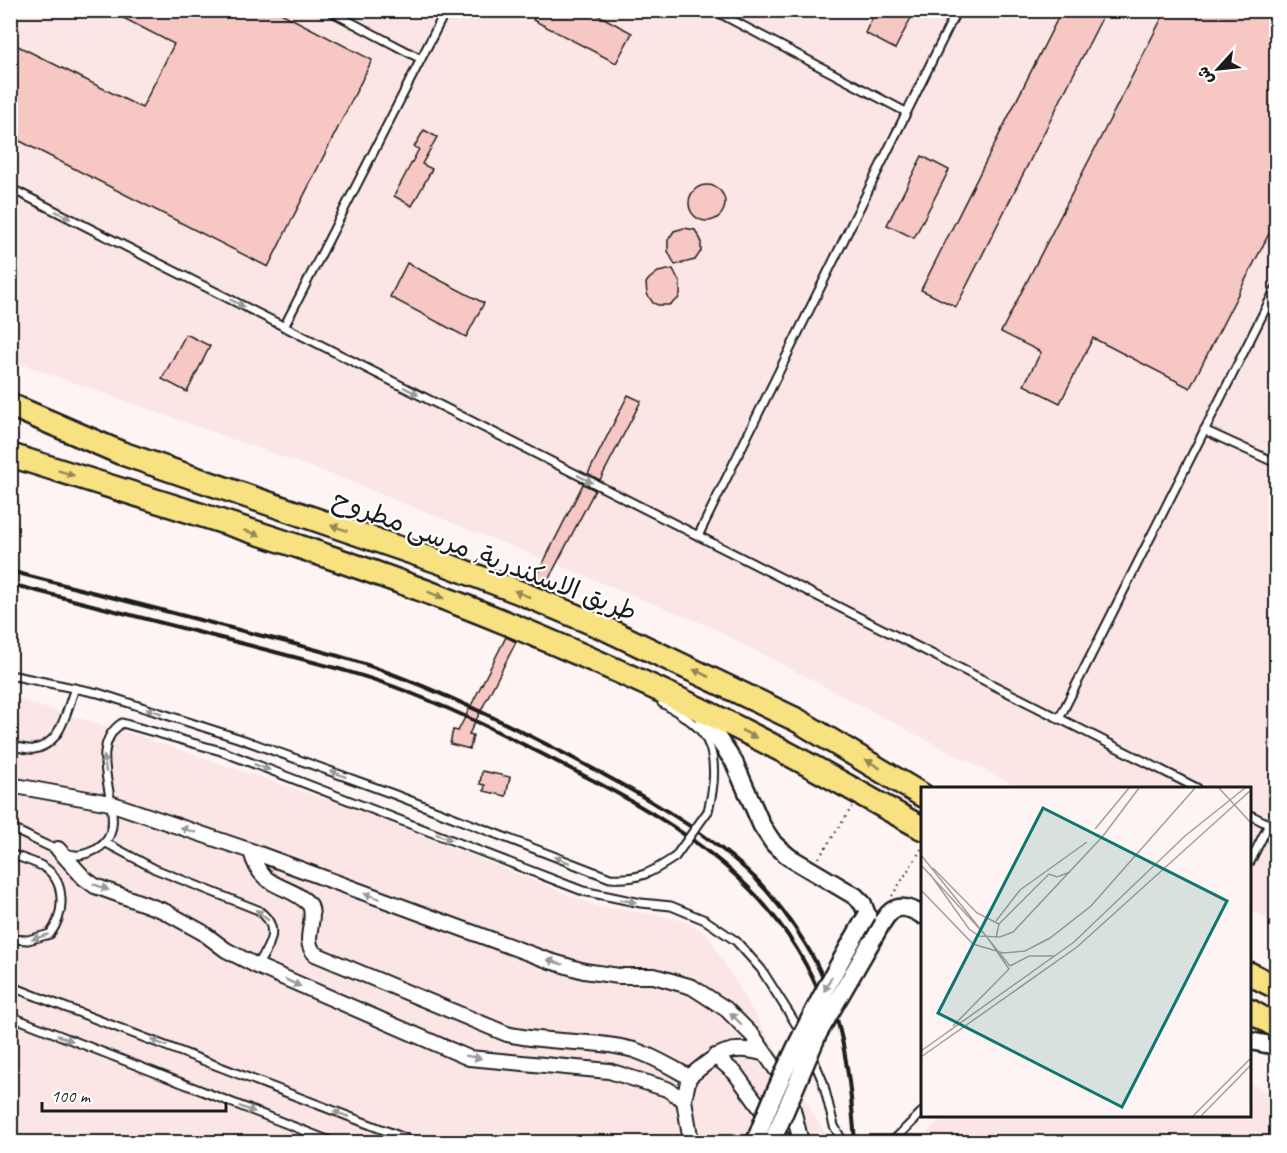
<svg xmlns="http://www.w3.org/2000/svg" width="1287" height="1153" viewBox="0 0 1287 1153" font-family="Caveat,'Playpen Sans Arabic',sans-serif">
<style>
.built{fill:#fbe6e5}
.building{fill:#f7c7c3;stroke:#1c1c1c;stroke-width:1.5}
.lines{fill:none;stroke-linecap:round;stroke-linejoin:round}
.service-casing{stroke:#1c1c1c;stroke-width:11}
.minor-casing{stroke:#1c1c1c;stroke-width:18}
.tertiary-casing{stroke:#1c1c1c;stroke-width:21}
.primary-casing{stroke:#1c1c1c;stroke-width:27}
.path{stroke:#1c1c1c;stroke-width:2;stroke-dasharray:1.5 4.5;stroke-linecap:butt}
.service{stroke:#fff;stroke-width:7}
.minor{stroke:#fff;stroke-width:14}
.tertiary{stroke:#fff;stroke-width:16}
.primary{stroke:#f8e181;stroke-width:22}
.rail{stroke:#1c1c1c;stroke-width:4}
.service-bridge-casing{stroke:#1c1c1c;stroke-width:11;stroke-linecap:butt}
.tertiary-bridge-casing{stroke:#1c1c1c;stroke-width:21;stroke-linecap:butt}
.service-bridge{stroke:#fff;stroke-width:7}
.tertiary-bridge{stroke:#fff;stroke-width:16}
.oneway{fill:#999}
.oneway2{fill:#958854}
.labels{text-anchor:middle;stroke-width:4.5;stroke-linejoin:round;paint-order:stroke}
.street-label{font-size:26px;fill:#1c1c1c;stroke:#fff}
.inset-road{fill:none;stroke:#a39e9d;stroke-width:1.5}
.view{fill:#0f766e;fill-opacity:0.15;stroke:#0f766e;stroke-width:3}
.inset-edge{fill:none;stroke:#1c1c1c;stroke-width:3}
</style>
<rect width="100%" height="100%" fill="#fdf4f3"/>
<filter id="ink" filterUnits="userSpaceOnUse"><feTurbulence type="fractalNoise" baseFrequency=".0167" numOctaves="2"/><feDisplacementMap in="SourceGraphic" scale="12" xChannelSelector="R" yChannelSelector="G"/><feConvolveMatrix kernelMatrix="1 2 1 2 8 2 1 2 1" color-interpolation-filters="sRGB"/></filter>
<g filter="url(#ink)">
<!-- built -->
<path class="built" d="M11,11H1276V924L1250,909V788H1019L709,626L336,476L11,360Z
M10,697L138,736L355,809L599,907L655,914L684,921L707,934L830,1142H11Z
M1250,1083L1276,1097V1142H918L943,1116H1250Z"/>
<!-- building -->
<path class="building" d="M108,10H275L372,60L268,267L10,136V42L142,108L174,44Z
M538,10H589L632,33L616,63L533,20Z
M876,10H915L895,49L865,33Z
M1062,10H1106L956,307L921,290Z
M1166,10H1276V220L1190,388L1093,338L1060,403L1024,385L1041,352L1001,332Z
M424,130L437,137L422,164L432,169L412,206L394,196L419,149L414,147Z
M922,156L949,170L914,238L887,225Z
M689 203a18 18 0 1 1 36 0a18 18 0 1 1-36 0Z
M684,228L695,230L701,240V251L695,260L675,265L668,251V240L674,231Z
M407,263L484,303L466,337L390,297Z
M673,269L680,283V294L678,299L669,305H658L653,303L647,294L646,283L649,279L658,272Z
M186,334L210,346L187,392L162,379Z
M628,395L641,401L600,480L588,474Z
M583,484L595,490L544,588L533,583Z
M506,637L516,642L469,734L473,735L470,749L450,744L453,730L458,731Z
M482,771L510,777L506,796L484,791L485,785L480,784Z"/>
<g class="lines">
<defs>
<path id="service" d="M328,10L421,59
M713,10L906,112
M10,188L1197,788
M284,327L446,10
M1204,430L1276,463
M698,536L957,10
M10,675L98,693L244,740L393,794L610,878C639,880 651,873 675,857
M662,703C674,710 687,717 697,727C719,748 715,784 708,811
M1059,719L1276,288
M10,745C18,747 27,750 34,749C62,744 66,711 75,688
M1250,815L1276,828
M10,828C28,835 57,853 75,855C82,856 91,852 97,849C139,825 77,753 122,723L221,751L583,891L641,903L671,906L705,920L736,941L761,969L801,1032
M106,843L155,869L258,910C282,927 270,945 257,966
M10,854C21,858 32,861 42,866C67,880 65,914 50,934L28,940L10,939
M1250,862L1269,824
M10,986L415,1142
M10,1016L333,1142
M812,1056L823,1082L834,1126L843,1142
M892,1142L922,1112"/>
<path id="minor" d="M10,785L110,803L251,851L550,961L584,971L619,976H654L692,987L726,1009L753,1036L787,1085L801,1142
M58,849L84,878L95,886L164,911L202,932L226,950L257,966L469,1058L609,1071L667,1089L684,1100
M251,851C261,892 288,882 310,905C317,922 301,940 315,954L507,1034C549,1044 593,1039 634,1050C653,1056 671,1067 689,1077
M715,1056L735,1073L785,1142
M691,1142L684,1100L689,1077C718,1054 728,1043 766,1054"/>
<path id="tertiary" d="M699,711L734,762L762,826L774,844L789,857L855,896L863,904L867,915
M870,944C885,919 890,895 922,915
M1250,1041L1276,1046"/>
<path id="primary" d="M10,405L121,453L437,561L521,593L604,628L797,720L922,795
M10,455C177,508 347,557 509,624C600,662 692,703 779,749C827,774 875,802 922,828
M1250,974L1276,987
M1250,1011L1276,1026"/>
</defs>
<!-- service casing -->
<use href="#service" class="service-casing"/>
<!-- minor casing -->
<use href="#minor" class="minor-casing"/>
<!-- tertiary casing -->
<use href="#tertiary" class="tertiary-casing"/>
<!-- primary casing -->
<use href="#primary" class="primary-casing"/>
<!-- path -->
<path class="path" d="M819,858L852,807
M892,896L922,848"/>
<!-- service -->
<use href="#service" class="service"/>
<!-- minor -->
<use href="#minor" class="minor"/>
<!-- tertiary -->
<use href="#tertiary" class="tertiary"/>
<!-- primary -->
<use href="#primary" class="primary"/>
<!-- rail -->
<path class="rail" d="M10,571C84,590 157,609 231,628C277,640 324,650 370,666C445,692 516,728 586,765C642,795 711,834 756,879C775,899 792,922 806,945C842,1003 850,1076 855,1142
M10,584C91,605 172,625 252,646C304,660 358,672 408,692C465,714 519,742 573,770C682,825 784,889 826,1011"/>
<defs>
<path id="service-bridge" d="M675,857L708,811"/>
<path id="tertiary-bridge" d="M755,1142C784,1063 824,988 867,915
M772,1142L818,1034L870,944"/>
</defs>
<!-- service-bridge casing -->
<use href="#service-bridge" class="service-bridge-casing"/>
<!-- tertiary-bridge casing -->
<use href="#tertiary-bridge" class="tertiary-bridge-casing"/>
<!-- service-bridge -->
<use href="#service-bridge" class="service-bridge"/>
<!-- tertiary-bridge -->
<use href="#tertiary-bridge" class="tertiary-bridge"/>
</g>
<!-- one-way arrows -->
<defs><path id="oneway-solid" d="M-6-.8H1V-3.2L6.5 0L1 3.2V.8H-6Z" transform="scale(1.5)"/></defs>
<g class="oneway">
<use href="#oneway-solid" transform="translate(63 215) rotate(27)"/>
<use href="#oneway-solid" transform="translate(237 303) rotate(27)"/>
<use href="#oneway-solid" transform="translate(411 391) rotate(27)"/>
<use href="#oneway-solid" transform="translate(585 479) rotate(27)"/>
<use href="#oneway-solid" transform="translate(154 711) rotate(-162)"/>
<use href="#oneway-solid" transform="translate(105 764) rotate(-97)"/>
<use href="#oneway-solid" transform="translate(262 767) rotate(21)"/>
<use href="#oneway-solid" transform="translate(338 774) rotate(-160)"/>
<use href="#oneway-solid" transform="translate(188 830) rotate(-161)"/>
<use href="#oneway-solid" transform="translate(444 837) rotate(21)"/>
<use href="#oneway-solid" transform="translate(562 860) rotate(-159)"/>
<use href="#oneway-solid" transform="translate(101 887) rotate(22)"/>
<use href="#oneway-solid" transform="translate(372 896) rotate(-160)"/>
<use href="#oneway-solid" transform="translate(628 901) rotate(10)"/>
<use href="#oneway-solid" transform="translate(262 915) rotate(-140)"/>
<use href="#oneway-solid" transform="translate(40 937) rotate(163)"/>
<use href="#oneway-solid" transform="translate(555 962) rotate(-163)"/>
<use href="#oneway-solid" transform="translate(293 983) rotate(25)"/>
<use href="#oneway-solid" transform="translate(828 984) rotate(118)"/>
<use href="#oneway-solid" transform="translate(736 1019) rotate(-135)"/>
<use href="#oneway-solid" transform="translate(65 1038) rotate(21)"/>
<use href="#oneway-solid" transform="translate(159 1043) rotate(-159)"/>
<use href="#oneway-solid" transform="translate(473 1057) rotate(10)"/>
<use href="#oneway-solid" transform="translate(247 1109) rotate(21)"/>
<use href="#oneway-solid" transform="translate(341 1114) rotate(-159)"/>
</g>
<g class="oneway2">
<use href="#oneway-solid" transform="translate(66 473) rotate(18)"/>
<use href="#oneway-solid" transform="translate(339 528) rotate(-161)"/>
<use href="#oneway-solid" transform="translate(252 533) rotate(18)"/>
<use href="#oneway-solid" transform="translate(522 594) rotate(-158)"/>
<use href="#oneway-solid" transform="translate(436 595) rotate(22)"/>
<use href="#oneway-solid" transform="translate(701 673) rotate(-155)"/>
<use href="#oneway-solid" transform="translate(749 734) rotate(27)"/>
<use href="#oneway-solid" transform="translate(873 764) rotate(-149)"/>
</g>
</g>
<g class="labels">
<!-- street labels -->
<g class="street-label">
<text transform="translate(485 555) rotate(21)" y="9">طريق الاسكندرية, مرسى مطروح</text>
</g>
</g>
<!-- overview -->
<g transform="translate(921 787)">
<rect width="330" height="330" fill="#fdf4f3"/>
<path class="inset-road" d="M298,1L330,36M174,42L208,1M182,49L218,1M0,68L89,179M0,78L66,150L88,182L32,239M12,81L56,126L78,137L75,151M9,87L48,142L58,149L79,150L92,145L182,49M0,103L52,157L82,166L104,164L129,151L170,119L274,1M75,134L99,103L166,55M78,137L128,87L136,90L149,85M89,179L108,169H133M0,264L153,155L264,49L324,1M0,270L156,160L330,3M272,329L330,271M280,329L330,278"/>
<path class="view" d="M122,21L306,114L201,320L17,226Z"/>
<rect width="330" height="330" class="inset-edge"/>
</g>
<!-- margin -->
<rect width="1287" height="1153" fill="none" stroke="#fff" stroke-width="36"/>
<rect x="18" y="18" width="1251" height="1117" fill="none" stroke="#1c1c1c" stroke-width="2" filter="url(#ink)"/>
<!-- north arrow -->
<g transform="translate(1218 69) rotate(243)" stroke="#ffffff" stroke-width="4.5" paint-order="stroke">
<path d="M0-4.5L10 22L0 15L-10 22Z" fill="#1c1c1c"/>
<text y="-9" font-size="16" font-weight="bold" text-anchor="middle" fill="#1c1c1c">ش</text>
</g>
<!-- scale -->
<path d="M42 1102v9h184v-9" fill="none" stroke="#1c1c1c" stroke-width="3"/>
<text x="51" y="1102" font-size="18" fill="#1c1c1c" stroke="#ffffff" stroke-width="4.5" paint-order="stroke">100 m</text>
</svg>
